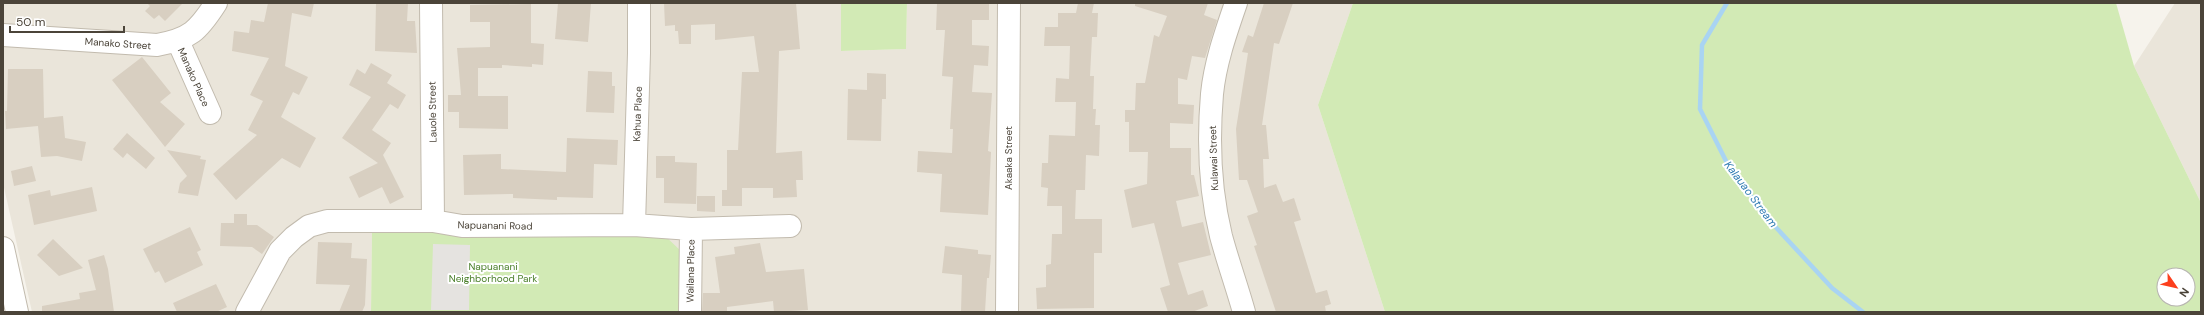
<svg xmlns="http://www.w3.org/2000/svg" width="2204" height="315" viewBox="0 0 2204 315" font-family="'DM Sans',sans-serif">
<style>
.residential{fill:#eae5da}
.green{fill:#d2eab5;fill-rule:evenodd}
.parking{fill:#e5e3e0}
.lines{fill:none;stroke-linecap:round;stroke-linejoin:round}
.stream{stroke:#a9d4f2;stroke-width:4.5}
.building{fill:#d8cfc1}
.minor-casing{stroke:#c2bbae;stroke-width:24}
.minor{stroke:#fff;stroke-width:22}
.labels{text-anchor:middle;stroke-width:4;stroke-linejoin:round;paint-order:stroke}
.street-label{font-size:10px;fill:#4b4439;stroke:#fff}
.park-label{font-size:10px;fill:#4a7f2a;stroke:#fff}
.water-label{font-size:11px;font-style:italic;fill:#2e7ab2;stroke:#fff}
</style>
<rect width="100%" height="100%" fill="#f6f3ec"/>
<!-- residential -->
<path class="residential" d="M3,3H841L842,51L906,49L907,3H1353L1318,105L1385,312H681L372,231L371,312H32L3,183Z
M2175,3H2201V203L2134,66Z"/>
<!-- green -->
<path class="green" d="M841,3H907L906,49L841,51Z
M1353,3H2116L2134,66L2201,203V312H1385L1318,105ZM2164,275H2188V299H2164Z
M372,231L663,234L682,252L681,312H371Z"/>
<!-- parking -->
<path class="parking" d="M433,244L470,245L469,310H431Z"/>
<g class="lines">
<!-- stream -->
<path class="stream" d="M1727,3L1702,45L1700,109L1729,167L1770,221L1832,288L1863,312"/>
</g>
<!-- building -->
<path class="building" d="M147,3H183L165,21L159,15L154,19L145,11L150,6Z
M268,3H314L311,17L292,13L285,66L308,77L299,95L293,92L281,117L316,138L300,168L282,158L236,200L213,174L257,135L248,130L263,101L250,95L269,58L232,51L234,31L249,33L251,20L264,22Z
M376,3H408L407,21H415L417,53L375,51Z
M558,3H591L588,42L555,39Z
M664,3H796L800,49L779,51L776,153L802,151L803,180H796L797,197L773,198V188H742V206H722V190H727V150H738L742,72H759L754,36L715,40V24L691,25V44H679L678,31H675V25L665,26Z
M937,3H989V20H972V45L989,46L988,66L974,65L972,92L992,93L988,151L991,152L988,215L940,212L942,174L917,172L918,151L952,153L953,129H950L953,77L942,76L945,30H936Z
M1078,3H1094L1092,13H1098L1097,37H1092L1090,76H1094L1093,109H1096L1095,125H1100L1099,156L1086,155L1085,190H1076L1075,219H1102V253H1094V308L1037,309L1036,288L1046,287V265L1051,264L1052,234H1062V206H1047L1048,188L1041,187L1042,163H1048L1049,135L1075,136L1076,102H1055L1056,78L1069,79L1070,46H1044L1045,27H1058V13H1076Z
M1135,3H1208L1204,15L1217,20L1205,58L1192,56L1187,80L1178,78V104L1194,105L1193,124L1170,123V148H1191V175H1194L1199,196L1176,201L1182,227L1203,222L1211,255L1178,263L1188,295L1203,290L1208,306L1192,312H1168L1160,288L1170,285L1154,223L1132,228L1124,190L1147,184L1148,152H1129V122H1125V110H1135L1136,83H1145L1154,35L1159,37L1167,16L1135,6Z
M1264,3H1293L1279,44L1274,43L1262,125H1266L1269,159H1263L1264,188L1276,184L1283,202L1294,198L1301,220L1294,222L1316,293L1327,290L1331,304L1325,306L1326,312H1276L1254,246L1257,245L1247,216L1258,212L1247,180H1239L1236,129L1248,53L1242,52L1248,35L1253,37Z
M531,4V43L544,44L543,65L532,64V67L502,65V68H478V96H508V129L459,128V112H448V95H461L457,48L490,47V22H470V5Z
M142,57L171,93L160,102L185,124L165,147L112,80Z
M371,63L392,75L387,83L406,95L398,109L390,104L372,130L391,143L383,155L404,197L390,204L382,187L359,198L349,177L378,163L342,138L371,97L349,85L357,69L365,74Z
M8,69H43L44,118L63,116L65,138L86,142L82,161L57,156L41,157L38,126L6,129L5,111H7Z
M588,71L612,72V86H615L614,113L586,112Z
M867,73L886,74V99H882L881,141L847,140L848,89L867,90Z
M127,133L155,158L146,169L127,153L123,158L113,149Z
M567,138L618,140L617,165L594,164L593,198L557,197V200L513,198V194L464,195L463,155L501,154V169L566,172Z
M167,150L201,156L200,159L206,160L198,196L178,193L180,183L187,176Z
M656,156H675V162L697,163L696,204L664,203V178H656Z
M32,166L36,181L14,186L11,171Z
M92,187L97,211L34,225L28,195L50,190L51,196Z
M697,196H715V212L697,211Z
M234,214H247V225H257L274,237L262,254L252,247L220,246L221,223H234Z
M190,227L201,250L197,252L203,265L165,283L159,271L155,273L143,249Z
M53,239L83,268L59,276L37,255Z
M318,242L352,243L351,258L367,259L365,305L362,312H339L350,285L316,284Z
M760,243L766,272L804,269L808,310L774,312L773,301L727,307V311L702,312L703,293H720L715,257L735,254L734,247Z
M945,246L978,250V254L991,255L989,278H987L985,312H961L962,275L942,273Z
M104,255L108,269L114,312H42V306L80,299L79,293L96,290L88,260Z
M216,284L227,307L216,312H177L173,303Z"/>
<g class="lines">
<defs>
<path id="minor" d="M431,3L433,221
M1236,3C1226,32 1215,63 1212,94C1208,141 1210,191 1221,236C1228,262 1237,287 1244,312
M3,35L157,45C190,39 198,31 216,3
M178,41L210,113
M634,225L639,53V3
M3,248L17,312
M247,312L280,251L294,237L309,226L327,221H433L462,226L634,225L691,229L790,226
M690,312L691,229
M1007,312L1009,3"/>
</defs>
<!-- minor casing -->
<use href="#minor" class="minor-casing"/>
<!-- minor -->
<use href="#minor" class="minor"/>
</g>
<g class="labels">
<!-- street labels -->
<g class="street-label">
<text transform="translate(118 43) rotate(4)" y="4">Manako Street</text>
<text transform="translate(194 77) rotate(66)" y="4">Manako Place</text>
<text transform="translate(432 112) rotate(-91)" y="4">Lauole Street</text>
<text transform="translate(637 114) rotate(-88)" y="4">Kahua Place</text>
<text transform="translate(1008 158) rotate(-90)" y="4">Akaaka Street</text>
<text transform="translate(1213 158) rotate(-92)" y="4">Kulawai Street</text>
<text transform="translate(495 225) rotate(1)" y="4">Napuanani Road</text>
<text transform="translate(690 271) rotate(-89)" y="4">Wailana Place</text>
</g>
<!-- park labels -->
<g class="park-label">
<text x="493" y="270">Napuanani<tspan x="493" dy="12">Neighborhood Park</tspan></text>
</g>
<!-- water labels -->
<g class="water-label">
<text transform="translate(1751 194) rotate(53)" y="4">Kalauao Stream</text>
</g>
</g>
<!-- border -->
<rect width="2204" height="315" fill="none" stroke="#4b4439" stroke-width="8"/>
<!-- north arrow -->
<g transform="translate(2176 287) rotate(124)"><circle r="19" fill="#ffffff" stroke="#b7b4b0"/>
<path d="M0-3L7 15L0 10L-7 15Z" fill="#fc3f1d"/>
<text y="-6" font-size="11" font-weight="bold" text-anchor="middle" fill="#4b4439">N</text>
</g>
<!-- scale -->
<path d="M10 26v6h114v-6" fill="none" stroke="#4b4439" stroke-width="2"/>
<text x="16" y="26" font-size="12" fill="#4b4439" stroke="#ffffff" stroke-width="3" paint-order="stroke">50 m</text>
</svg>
